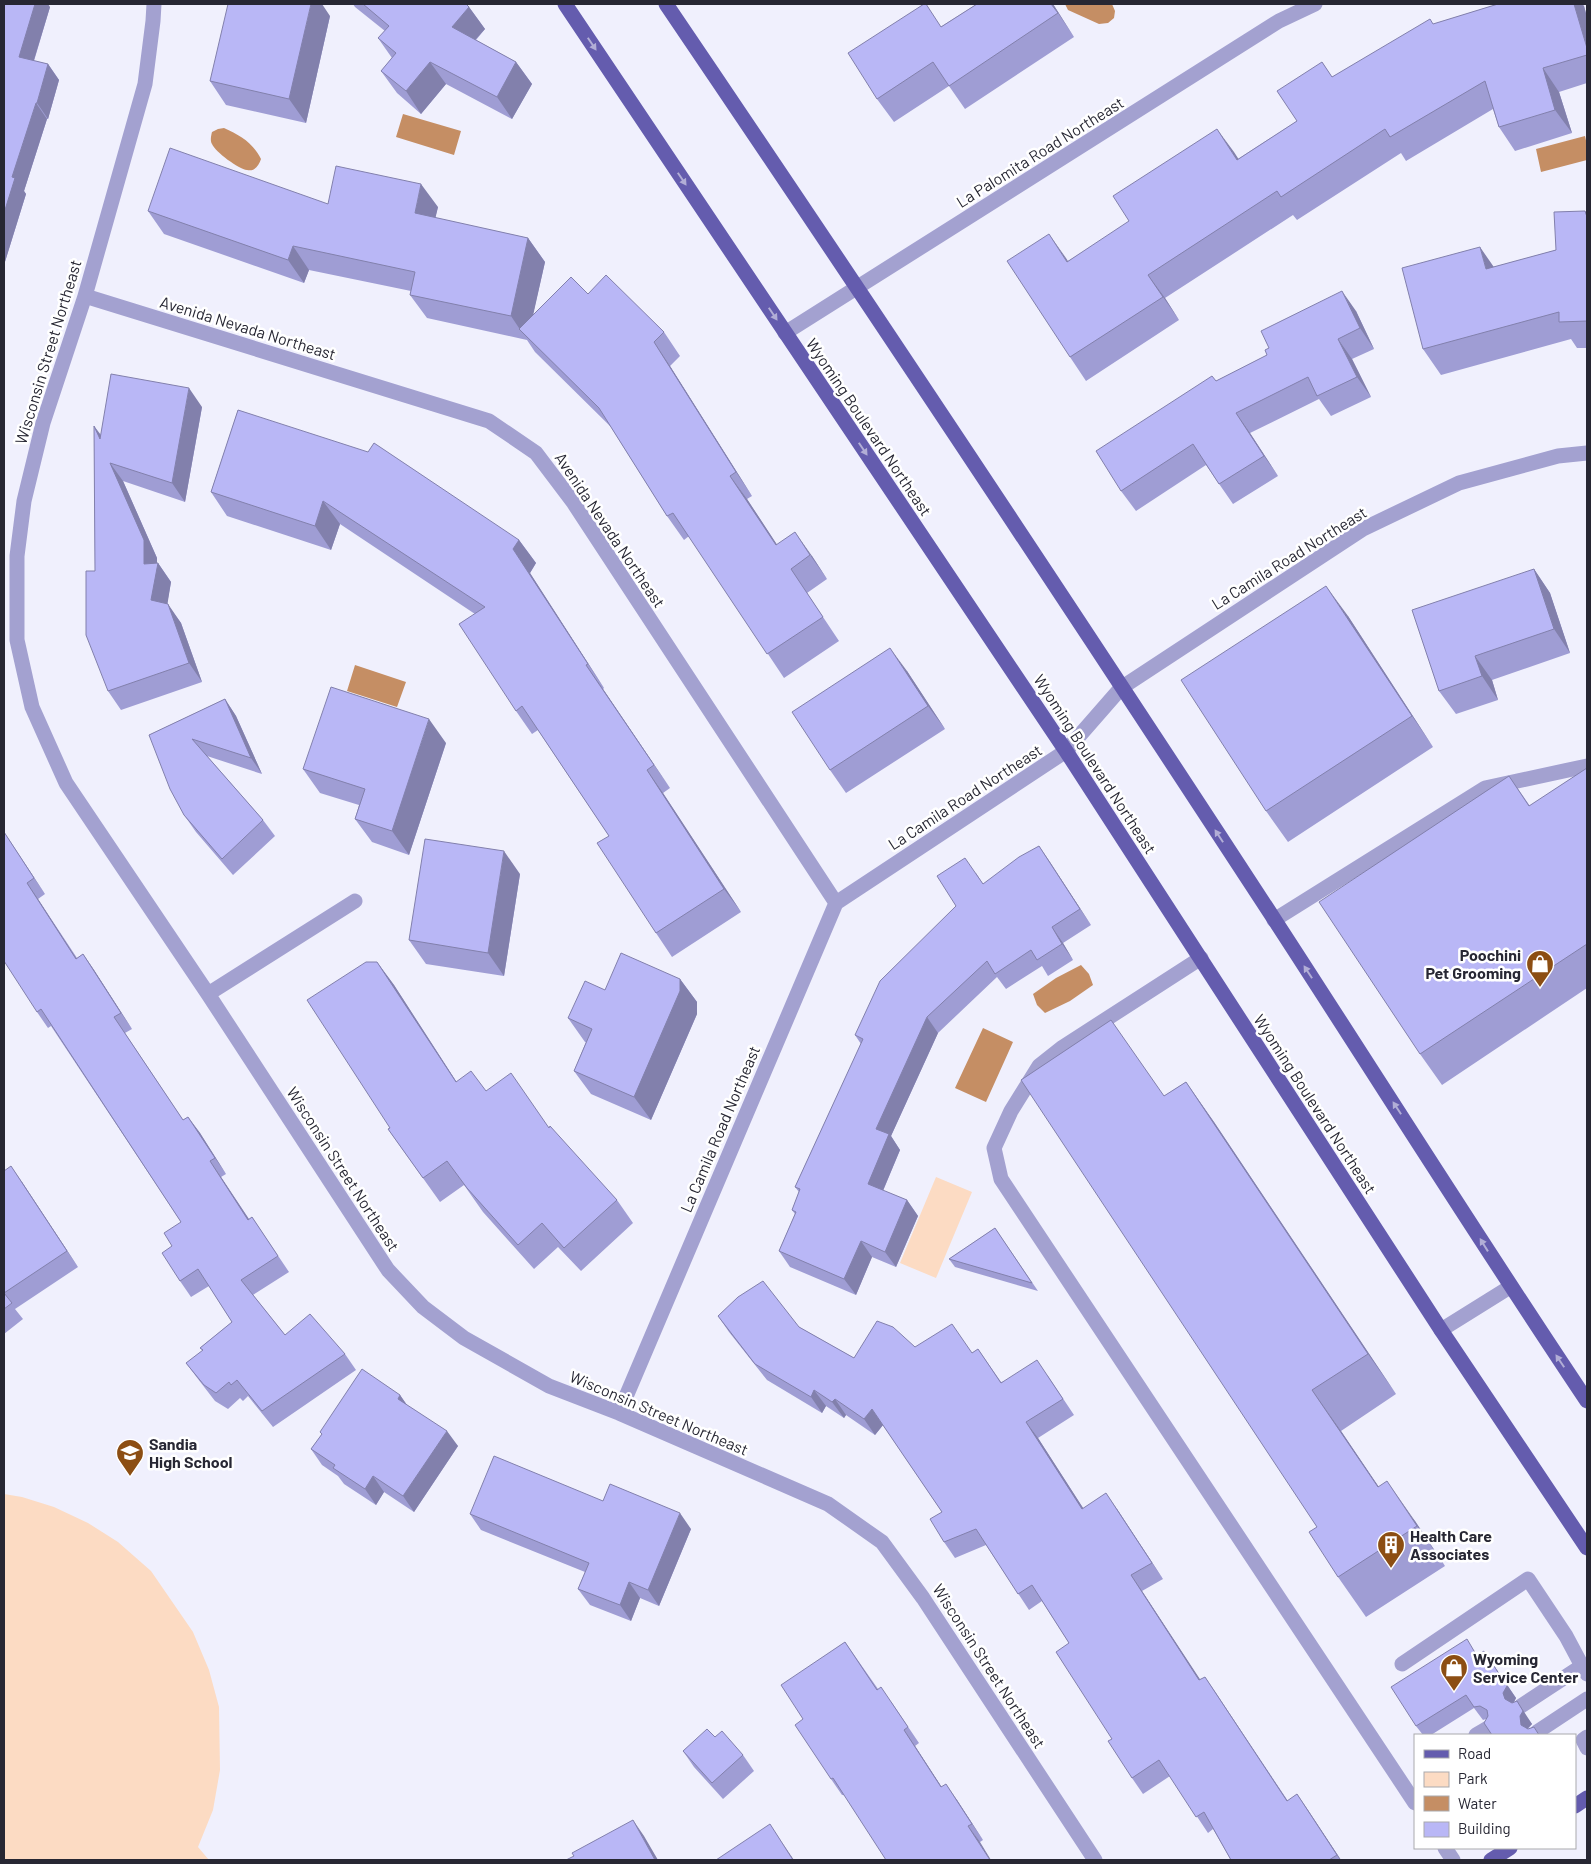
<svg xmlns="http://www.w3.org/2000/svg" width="1591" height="1864" viewBox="0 0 1591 1864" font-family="Barlow,sans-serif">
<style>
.green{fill:#fcdbc3}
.water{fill:#c58e64}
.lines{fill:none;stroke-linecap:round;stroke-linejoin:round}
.minor{stroke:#a3a1d0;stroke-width:15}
.major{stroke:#645cae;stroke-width:15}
.wall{fill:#9f9dd4}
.shaded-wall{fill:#8280ac}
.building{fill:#b9b7f6;stroke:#8280ac}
.oneway{fill:#b2aed6}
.labels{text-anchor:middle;stroke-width:5;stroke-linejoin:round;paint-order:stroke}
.street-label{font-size:16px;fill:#272733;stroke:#fff}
.poi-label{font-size:16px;font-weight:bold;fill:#272733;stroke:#fff;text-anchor:start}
</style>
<rect width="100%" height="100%" fill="#f0f0fd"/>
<!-- green -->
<path class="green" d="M936,1177L972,1192L936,1278L900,1263Z
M4,1494L22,1497L54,1507L88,1523L118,1542L151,1571L193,1632L209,1670L219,1707L220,1770L213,1810L198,1847L209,1860H4Z"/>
<!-- water -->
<path class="water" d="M1065,4H1112L1115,11L1114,18L1108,23L1099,24L1068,10Z
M403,114L461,131L454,155L396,137Z
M224,128C240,135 253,143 261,159C259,165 255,172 247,170C239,169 215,152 212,144C210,141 211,136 212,132L218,129Z
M1585,136L1587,145V160L1541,172L1536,149Z
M355,665L406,682L397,707L347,691Z
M1081,965L1089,974L1093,985L1070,1001L1045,1013L1037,1005L1033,994L1056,978Z
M983,1028L1013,1042L986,1102L955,1088Z"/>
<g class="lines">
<!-- minor -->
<path class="minor" d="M154,4L153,21L145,84L85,296L43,423L24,501L17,556V640L32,707L66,783L208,994L388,1270L423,1307L464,1338L549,1386L619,1413L828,1504L882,1542L923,1598L1095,1860
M85,296L489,421L536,453L573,502L836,903
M785,333L1279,21L1315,4
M1274,920L1485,788L1587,766
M1201,958L1063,1047L1039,1066L1011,1111L994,1148L1001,1179L1415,1803
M208,994L355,901
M1441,1330L1510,1287
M619,1413L836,903L1066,751L1121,688L1363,529L1459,483L1558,456L1587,453
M1402,1664L1528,1579L1566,1636L1582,1666
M1521,1706L1582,1666L1587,1674
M1537,1732L1587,1699
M1476,1735L1488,1728
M1587,1737L1583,1740L1587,1748
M1445,1848L1453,1860"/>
<!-- major -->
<path class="major" d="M565,4L1066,751L1441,1330L1587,1548
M666,4C872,308 1075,614 1276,922C1380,1082 1481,1243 1587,1401
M1575,1806L1587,1798
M1491,1860L1510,1848"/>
</g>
<!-- wall -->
<path class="wall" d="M4,4L50,7L34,61L48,64L59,80L48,119H47L24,191L26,194L4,265Z
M353,4H466L469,7L485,29L476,40L516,62L532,84L512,119L446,84L421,114L397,93L381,71L392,58L378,38L385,31L355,7Z
M977,4H1053L1074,37L965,109L949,86L894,122L877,99L942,26Z
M1498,4H1582L1584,6L1587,17V83L1559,92L1572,133L1515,151L1499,127L1493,109L1406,161L1401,153L1297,220L1293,215L1165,298L1179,320L1086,381L1070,357L1068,261L1238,159L1297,121L1322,62L1332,77L1434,24Z
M330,16L306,123L226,105L210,81Z
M328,204L438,207L435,218L528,238L545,262L533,314L588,294L664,332L680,356L670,366L752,496L747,499L777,545L812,556L827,579L807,593L839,641L784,678L689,536L684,540L667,516L611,427L535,352L527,340L427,318L410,295L411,291L309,270L304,283L164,234L148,211Z
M1585,211L1587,213V348H1577L1571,339L1441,375L1423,349L1494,267L1556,250Z
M1356,311L1374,349L1352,359L1371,397L1331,416L1319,399L1250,433L1278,476L1233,504L1206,465L1136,511L1121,491L1216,381Z
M202,407L185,502L123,481L157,558V563H158L171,582L167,604L181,623L202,682L121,710L108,691L95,571L94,426L101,435Z
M238,410L519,540L536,563L530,573L604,688L603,689L670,788L663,793L741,912L672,957L656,933L609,836L538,730L532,734L516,711L475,614L340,524L331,550L227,516L211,492Z
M1534,569L1550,593L1570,653L1492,680L1498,700L1456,714L1439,691Z
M1348,616L1433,747L1288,842L1266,811Z
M907,671L945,729L846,793L830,770Z
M225,699L236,716L262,774L207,756L263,820L275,836L233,875L196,832L184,815L149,735Z
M446,743L409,855L372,842L355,819L359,805L320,793L303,769Z
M1587,768V988L1442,1085L1420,1054L1509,776L1530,806Z
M4,832L45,894L38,899L77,958L83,954L94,970L132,1029L125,1033L183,1120L188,1117L200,1133L226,1174L221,1177L249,1219L252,1217L289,1272L253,1295L285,1335L345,1354L356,1370L273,1427L248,1396L243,1401L240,1398L228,1409L215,1401L198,1379L186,1363L203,1351L200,1348L232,1322L209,1286L191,1297L180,1281L172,1246L181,1222L51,1026L48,1028L37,1012Z
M1039,846L1091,925L1063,943L1073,960L1048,976L1042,966L1006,989L997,977L938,1033L891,1136L900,1150L883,1191L907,1200L918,1216L896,1267L872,1257L856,1295L790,1267L779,1251L795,1214L792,1210L799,1192L795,1187L861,1044L855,1035L956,906L976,873L983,884Z
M520,874L504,976L426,964L409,940Z
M377,962L394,985L456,1081L486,1091L549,1128L617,1200L633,1223L581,1271L558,1247L534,1269L483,1212L464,1185L440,1202L388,1129L390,1128Z
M680,979L697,1002V1014L651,1120L591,1094L574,1071L586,1042H585L568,1018L605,990Z
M1186,1082L1214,1122L1396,1394L1341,1431L1378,1486L1415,1521L1445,1566L1366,1617L1338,1577L1317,1527L1164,1096Z
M4,1171L22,1182L78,1267L15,1309L23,1319L4,1334Z
M995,1228L1038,1291L955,1267L949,1259Z
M718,1316L799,1327L854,1358L915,1347L972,1353L978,1349L1001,1382L1048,1376L1074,1415L1038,1438L1083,1508L1117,1509L1163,1579L1142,1591L1200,1680L1205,1677L1288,1801L1297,1794L1341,1860H1231L1213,1829L1208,1833L1170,1776L1143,1794L1132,1778L1112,1739L1069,1643L1042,1601L1029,1610L986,1545L955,1558L944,1542L942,1512L883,1425L875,1435L846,1415L844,1418L826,1406L822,1413L767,1380L729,1332Z
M400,1395L407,1405L458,1446L414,1512L384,1492L376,1505L344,1484L338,1476L322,1465L311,1449L322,1434L320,1432Z
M603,1501L691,1529L659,1606L640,1598L631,1621L590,1605L578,1589L585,1572L481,1530L470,1514Z
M845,1642L878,1689L892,1703L919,1743L915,1746L941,1786L957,1800L983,1840L980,1842L843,1795H842L831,1779L803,1719Z
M1484,1651L1516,1698L1514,1702L1532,1724L1528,1729L1539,1735L1486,1719L1483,1720L1474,1708L1431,1735H1423L1416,1726L1478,1655Z
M715,1737L743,1755L754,1771L723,1799L694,1767L683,1751Z"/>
<!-- shaded-wall -->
<path class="shaded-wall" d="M35,4H48L50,7L30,73L19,57Z
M311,4H322L330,16L306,123L289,99Z
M1051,4H1053L1074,37L1058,13Z
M1574,4H1582L1584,6L1587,17V48Z
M469,7L485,29L467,49L452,27Z
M430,62L446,84L421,114L406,91Z
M516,62L532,84L512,119L497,97Z
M48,64L59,80L48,119L37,103Z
M1543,68L1559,92L1572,133L1555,110Z
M36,103L47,119L24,191L26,194L4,265V213L12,177Z
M1217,129L1234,152L1254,183L1237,160Z
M421,184L438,207L431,237L415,213Z
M1049,234L1066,258L1083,285L1067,262Z
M528,238L545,262L528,338L521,331L511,316Z
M293,246L309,270L304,283L288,260Z
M1480,247L1498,273L1486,269Z
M1148,275L1165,298L1179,320L1163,297Z
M1342,291L1356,311L1374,349L1360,328Z
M1338,339L1352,359L1371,397L1357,377Z
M654,342L670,366L752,496L736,472Z
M189,388L202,407L185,502L172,483Z
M1236,413L1250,433L1278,476L1264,456Z
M94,426L107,444L100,439Z
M110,463L123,481L157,558V568L158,563L171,582L165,619L151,600L144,564Z
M730,476L747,499L793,569L776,545Z
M323,501L340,524L331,550L315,526Z
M795,532L812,556L827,579L810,555Z
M519,540L536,563L530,573L604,688L588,664L513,549Z
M1534,569L1550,593L1570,653L1554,629Z
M1326,586L1348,616L1433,747L1412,716Z
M168,604L181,623L202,682L189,663Z
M890,648L907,671L945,729L928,706Z
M1475,656L1492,680L1498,700L1482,676Z
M586,665L603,689L670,788L654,765Z
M225,699L236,716L262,774L251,758Z
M429,719L446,743L409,855L392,831Z
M647,770L663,793L741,912L724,889Z
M4,832L45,894L34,878Z
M1039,846L1050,862L1091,925L1080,909Z
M504,851L520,874L504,976L488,953Z
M27,883L38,899L87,975L76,959Z
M1052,927L1063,943L1073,960L1062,944Z
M83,954L94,970L132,1029L121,1013Z
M377,962L394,985L472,1106L456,1082Z
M680,979L697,1002V1014L651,1120L634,1097Z
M927,1017L938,1033L891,1136L900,1150L879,1200L868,1184L876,1129Z
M1186,1082L1214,1122L1396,1394L1368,1354Z
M188,1117L200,1133L226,1174L215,1158Z
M210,1161L221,1177L260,1236L248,1220Z
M11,1166L22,1182L78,1267L67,1251Z
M907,1200L918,1216L896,1267L885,1252Z
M861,1241L872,1257L856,1295L844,1279Z
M814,1390L826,1406L822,1413L811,1397Z
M1312,1390L1341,1431L1406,1527L1378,1487Z
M400,1395L411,1411L398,1399Z
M835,1399L846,1415L844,1418L832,1402Z
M872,1409L883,1425L875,1435L864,1419Z
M1026,1422L1038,1438L1094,1525L1082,1509Z
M447,1431L458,1446L414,1512L403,1496Z
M373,1476L384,1492L376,1505L365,1489Z
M1387,1481L1415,1521L1445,1566L1417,1526Z
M1106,1493L1117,1509L1163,1579L1152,1563Z
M680,1513L691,1529L659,1606L648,1590Z
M1131,1575L1142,1591L1211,1696L1199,1680Z
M629,1582L640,1598L631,1621L620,1605Z
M1484,1651L1516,1698L1512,1706L1505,1699Z
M1205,1677L1216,1693L1298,1817L1287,1801Z
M1517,1701L1532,1724L1528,1728L1529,1735L1521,1725Z
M904,1730L915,1746L952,1803L941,1787Z
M946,1784L957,1800L983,1840L972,1824Z
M1297,1794L1308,1810L1341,1860H1340Z
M633,1820L644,1836L658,1860H655Z
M770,1824L781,1841L794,1860H793Z
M968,1826L980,1842L991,1860H990Z"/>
<!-- building -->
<path class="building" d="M4,4H35L19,57L48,64L37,103H36L12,177L15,178L4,213Z
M228,4H311L289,99L210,81Z
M363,4H466L469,7L452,27L516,62L497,97L430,62L406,91L381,71L396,53L378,38L389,26Z
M924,4H926L941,27L977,4H1051L1058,13L949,86L933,62L877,99L848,53Z
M1498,4H1574L1587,48V55L1543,68L1555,110L1499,127L1485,81L1390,137L1385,129L1281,197L1277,191L1148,275L1163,297L1070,357L1007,261L1049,234L1067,262L1129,221L1113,196L1217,129L1237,160L1297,121L1277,91L1322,62L1332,77L1430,19L1433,24Z
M170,148L328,204L336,166L421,184L415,213L528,238L511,316L410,295L415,272L293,246L288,260L148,211Z
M1585,211L1587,217V321L1559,322V312L1423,349L1402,268L1480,247L1486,269L1556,250L1554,212Z
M606,275L664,332L654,342L736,472L730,476L776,545L795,532L810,555L791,569L823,617L767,654L673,513L667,516L599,408L519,329L571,277L588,294Z
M1342,291L1360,328L1338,339L1357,377L1317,396L1308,377L1236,413L1264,456L1219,484L1193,444L1121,491L1096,451L1212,376L1216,381L1267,355L1265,350L1269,348L1261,331Z
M111,374L189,388L172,483L110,463L144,540V564L158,563L151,600L168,604L189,663L108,691L86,635V571H95L94,426L100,439Z
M238,410L368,452L374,443L519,540L513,549L588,664L586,665L654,765L647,770L724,889L656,933L597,843L609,836L522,706L516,711L459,624L485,607L323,501L315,526L211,492Z
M1534,569L1554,629L1475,656L1482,676L1439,691L1412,610Z
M1326,586L1412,716L1266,811L1181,680Z
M890,648L928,706L830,770L792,712Z
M331,687L429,719L392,831L355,819L365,789L303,769Z
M225,699L251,758L192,739L263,820L222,859L184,815L170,789L149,735Z
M1587,768V944L1420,1054L1319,902L1509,776L1529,806Z
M4,832L34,878L27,883L76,959L83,954L121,1013L114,1017L183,1120L188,1117L215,1158L210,1161L248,1220L252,1217L278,1256L241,1280L285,1335L310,1314L345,1354L262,1411L237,1380L231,1385L229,1382L216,1393L204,1385L186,1363L203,1350L200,1348L232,1322L198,1269L180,1281L162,1253L172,1246L164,1233L181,1222L41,1009L37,1012L4,961Z
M425,839L504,851L488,953L409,940Z
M1039,846L1080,909L1052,927L1062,944L1037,960L1031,950L995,974L987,961L927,1017L876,1129L889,1134L868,1184L907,1200L885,1252L861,1241L844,1279L779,1251L796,1212L792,1210L800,1189L795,1187L863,1039L855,1035L880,981L956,906L937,876L965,858L983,884L1019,857Z
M621,953L680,979V991L634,1097L574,1071L592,1029L568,1018L585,981L605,990Z
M366,962H377L456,1082L471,1071L486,1091L511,1073L549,1128L550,1126L617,1200L564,1248L542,1223L518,1245L467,1188L447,1161L423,1178L388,1129L390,1128L307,1000Z
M1111,1020L1164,1096L1186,1082L1368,1354L1312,1390L1378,1487L1387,1481L1417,1526L1338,1577L1309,1532L1317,1527L1021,1080Z
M11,1166L67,1251L4,1293V1171Z
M995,1228L1032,1283L949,1259Z
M763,1281L799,1327L854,1358L877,1321L893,1327L915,1347L952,1324L972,1353L978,1349L1001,1383L1037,1360L1063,1399L1026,1422L1082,1509L1106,1493L1152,1563L1131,1575L1199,1680L1205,1677L1287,1801L1297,1794L1337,1855L1329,1860H1231L1204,1812L1196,1817L1159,1760L1132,1778L1108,1741L1112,1739L1056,1652L1069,1643L1032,1585L1018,1594L976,1529L944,1542L930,1519L942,1512L872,1409L864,1419L835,1399L832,1402L814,1390L811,1397L755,1364L718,1316L738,1297Z
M4,1293L12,1303L4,1309Z
M362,1369L400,1395L398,1399L447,1431L403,1496L373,1476L365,1489L333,1468L335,1465L311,1449L322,1434L320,1432Z
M494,1456L603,1501L610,1484L680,1513L648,1590L629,1582L620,1605L578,1589L589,1563L470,1514Z
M1467,1639L1477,1656L1484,1651L1507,1686L1503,1693L1505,1699L1512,1703L1517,1701L1523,1711L1520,1716L1521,1725L1528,1729L1534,1727L1539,1735H1492L1484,1723L1488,1716L1487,1710L1480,1706L1474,1707L1466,1695L1416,1726L1391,1687Z
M845,1642L877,1690L881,1687L908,1727L904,1730L941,1787L946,1784L972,1824L968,1826L990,1860H886L833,1778L831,1779L795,1725L803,1719L781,1685Z
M707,1729L715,1737L722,1731L743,1755L712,1783L683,1751Z
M633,1820L655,1860H566L574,1856L572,1853Z
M770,1824L793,1860H716Z"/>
<!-- one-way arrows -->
<defs><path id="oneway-solid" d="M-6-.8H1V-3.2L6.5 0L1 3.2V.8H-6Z" transform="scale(1.25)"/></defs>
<g class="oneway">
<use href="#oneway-solid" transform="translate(592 44) rotate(56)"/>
<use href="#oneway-solid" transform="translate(682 179) rotate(56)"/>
<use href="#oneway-solid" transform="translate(773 314) rotate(56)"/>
<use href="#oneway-solid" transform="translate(863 449) rotate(56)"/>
<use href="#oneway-solid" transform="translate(1219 836) rotate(-123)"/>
<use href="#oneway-solid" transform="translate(1308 972) rotate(-123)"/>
<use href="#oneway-solid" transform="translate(1397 1108) rotate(-123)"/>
<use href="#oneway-solid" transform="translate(1484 1245) rotate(-122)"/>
<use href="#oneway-solid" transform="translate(1560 1361) rotate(-124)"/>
</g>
<!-- icons -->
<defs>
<symbol id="shop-pin" viewBox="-11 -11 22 30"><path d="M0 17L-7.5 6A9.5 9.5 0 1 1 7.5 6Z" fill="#8c4e13" stroke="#fff"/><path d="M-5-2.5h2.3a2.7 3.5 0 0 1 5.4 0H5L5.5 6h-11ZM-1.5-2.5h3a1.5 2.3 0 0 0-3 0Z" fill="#fff"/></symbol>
<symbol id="school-pin" viewBox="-11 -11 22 30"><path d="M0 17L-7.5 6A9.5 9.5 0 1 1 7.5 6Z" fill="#8c4e13" stroke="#fff"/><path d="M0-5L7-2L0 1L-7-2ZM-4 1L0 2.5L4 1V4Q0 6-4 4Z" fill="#fff"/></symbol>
<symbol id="building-pin" viewBox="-11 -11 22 30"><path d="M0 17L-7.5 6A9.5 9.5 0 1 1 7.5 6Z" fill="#8c4e13" stroke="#fff"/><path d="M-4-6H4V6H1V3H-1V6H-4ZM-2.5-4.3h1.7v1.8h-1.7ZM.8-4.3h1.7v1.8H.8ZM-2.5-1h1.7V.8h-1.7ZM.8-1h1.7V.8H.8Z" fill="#fff"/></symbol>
</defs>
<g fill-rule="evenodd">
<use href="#shop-pin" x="1524" y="948" width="32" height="43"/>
<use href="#school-pin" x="114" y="1437" width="32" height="43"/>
<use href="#building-pin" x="1375" y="1529" width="32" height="43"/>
<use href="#shop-pin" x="1438" y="1652" width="32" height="43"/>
</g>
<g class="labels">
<!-- street labels -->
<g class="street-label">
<text transform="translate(1040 152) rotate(-32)" y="6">La Palomita Road Northeast</text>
<text transform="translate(248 328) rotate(17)" y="6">Avenida Nevada Northeast</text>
<text transform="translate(48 352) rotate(-73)" y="6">Wisconsin Street Northeast</text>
<text transform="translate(869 427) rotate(56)" y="6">Wyoming Boulevard Northeast</text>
<text transform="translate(610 530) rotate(56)" y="6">Avenida Nevada Northeast</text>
<text transform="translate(1289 558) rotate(-32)" y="6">La Camila Road Northeast</text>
<text transform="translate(1095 764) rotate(57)" y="6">Wyoming Boulevard Northeast</text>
<text transform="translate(965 797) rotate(-33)" y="6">La Camila Road Northeast</text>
<text transform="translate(1315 1104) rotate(57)" y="6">Wyoming Boulevard Northeast</text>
<text transform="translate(720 1129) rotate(-67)" y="6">La Camila Road Northeast</text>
<text transform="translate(343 1169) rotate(57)" y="6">Wisconsin Street Northeast</text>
<text transform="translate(659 1413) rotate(23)" y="6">Wisconsin Street Northeast</text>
<text transform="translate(989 1666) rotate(57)" y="6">Wisconsin Street Northeast</text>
</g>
<!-- poi labels -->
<g class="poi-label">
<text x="1521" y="961" text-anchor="end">Poochini<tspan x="1521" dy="18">Pet Grooming</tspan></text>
<text x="149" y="1450">Sandia<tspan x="149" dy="18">High School</tspan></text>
<text x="1410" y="1542">Health Care<tspan x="1410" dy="18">Associates</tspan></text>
<text x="1473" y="1665">Wyoming<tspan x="1473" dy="18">Service Center</tspan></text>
</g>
</g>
<!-- border -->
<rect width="1591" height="1864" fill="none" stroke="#272733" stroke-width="10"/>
<!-- legend -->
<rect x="1414" y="1734" width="162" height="115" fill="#ffffff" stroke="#a9a9ad"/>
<rect x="1424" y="1750" width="25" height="8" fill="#645cae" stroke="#a9a9ad"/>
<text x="1458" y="1759" font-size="15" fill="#272733">Road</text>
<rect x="1424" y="1772" width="25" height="15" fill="#fcdbc3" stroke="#a9a9ad"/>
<text x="1458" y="1784" font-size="15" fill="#272733">Park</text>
<rect x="1424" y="1796" width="25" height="15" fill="#c58e64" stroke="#a9a9ad"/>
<text x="1458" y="1809" font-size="15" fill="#272733">Water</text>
<rect x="1424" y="1822" width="25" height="15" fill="#b9b7f6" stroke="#a9a9ad"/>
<text x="1458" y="1834" font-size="15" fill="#272733">Building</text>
</svg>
